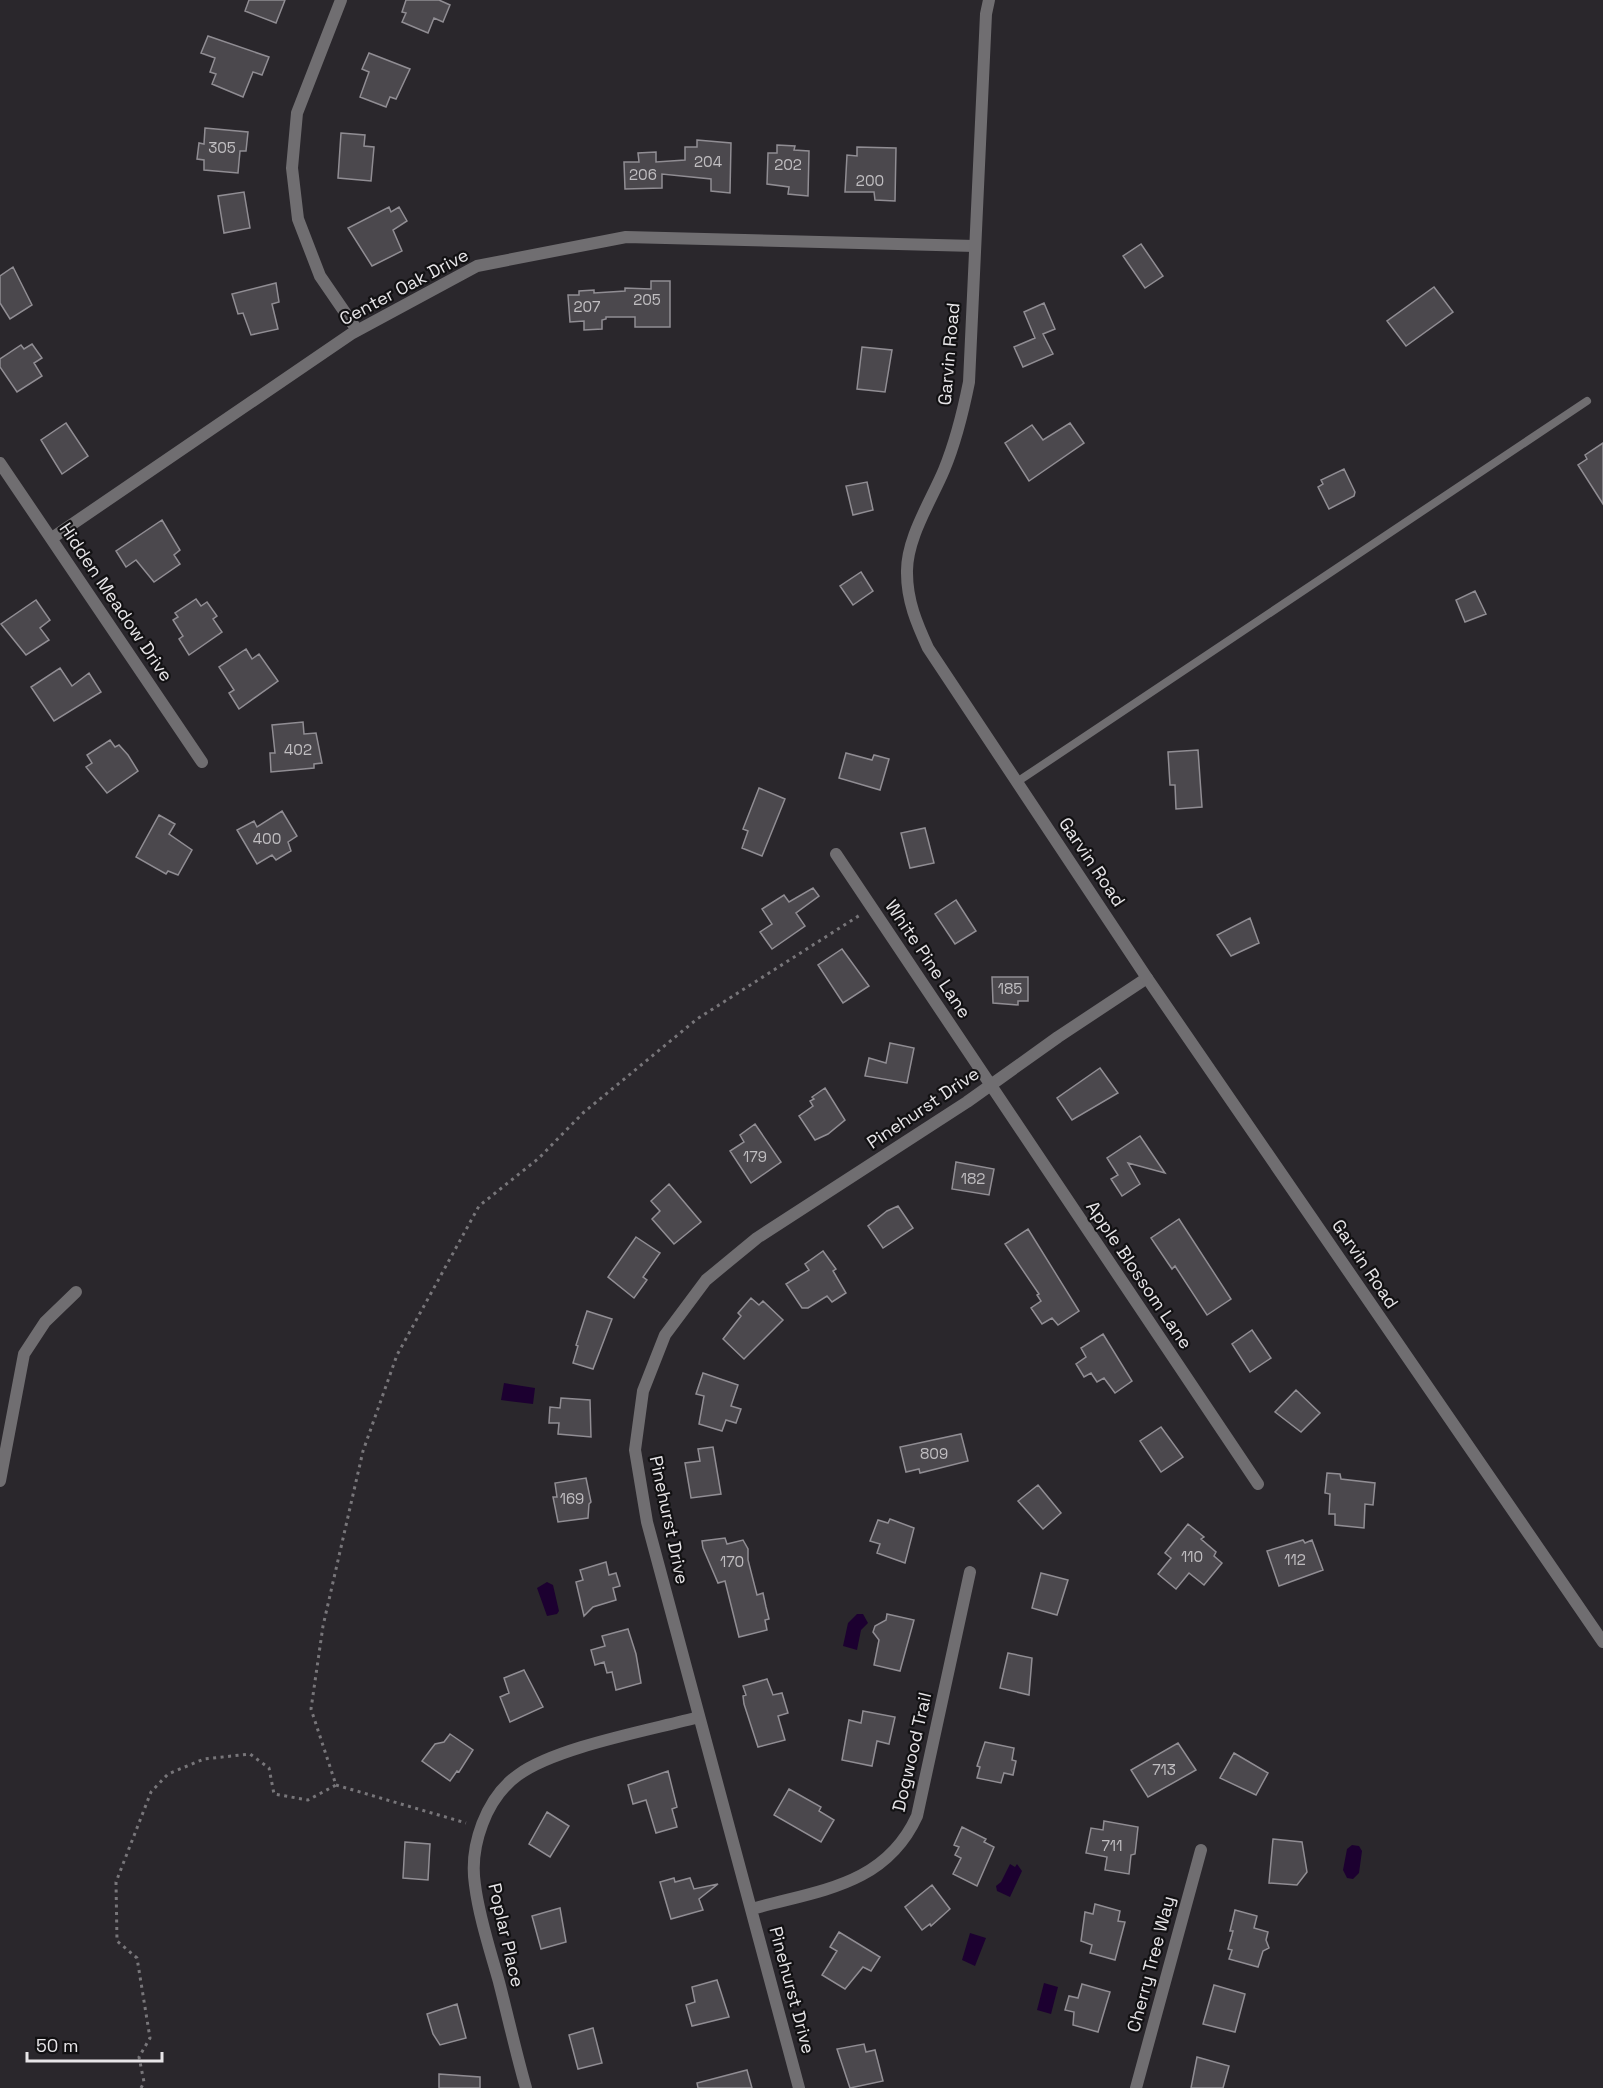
<svg xmlns="http://www.w3.org/2000/svg" width="1603" height="2088" viewBox="0 0 1603 2088" font-family="'Space Grotesk',sans-serif">
<style>
.water{fill:#1c0030}
.building{fill:#4b484d;stroke:#908d93;stroke-width:1.5}
.lines{fill:none;stroke-linecap:round;stroke-linejoin:round}
.path{stroke:#78767a;stroke-width:3;stroke-dasharray:3 4.5;stroke-linecap:butt}
.service{stroke:#706e71;stroke-width:8}
.minor{stroke:#706e71;stroke-width:12}
.tertiary{stroke:#706e71;stroke-width:12}
.labels{text-anchor:middle;stroke-width:4.5;stroke-linejoin:round;paint-order:stroke}
.number-label{font-size:15px;fill:#c0bec1}
.street-label{font-size:18px;fill:#e7e5e8;stroke:#121113}
</style>
<rect width="100%" height="100%" fill="#2a272c"/>
<!-- water -->
<path class="water" d="M504,1383L535,1388L533,1404L501,1400Z
M547,1582L553,1585L559,1611L557,1614L547,1616L537,1588Z
M857,1614H863L868,1623L861,1630L857,1650L843,1646L848,1623Z
M1352,1845L1359,1846L1362,1851L1359,1873L1353,1879L1347,1878L1343,1870L1347,1849Z
M1010,1864L1015,1867L1017,1864L1022,1871L1010,1897L997,1891L996,1886L1001,1882Z
M970,1933L986,1938L975,1966L962,1960Z
M1044,1983L1058,1987L1051,2014L1037,2010Z"/>
<!-- building -->
<path class="building" d="M249,0H285L276,23L245,11Z
M406,0H439L450,5L443,22L434,18L428,33L402,22L406,13L402,12Z
M208,36L269,57L262,75L253,72L243,97L212,84L216,74L210,72L215,58L201,53Z
M369,53L410,69L396,99L390,97L386,107L360,97L369,72L362,69Z
M205,128L248,132L246,151H240L238,173L204,170V160L197,159L199,143L204,144Z
M341,133L365,135L364,146L374,147L371,181L338,178Z
M697,140L731,143L730,193L711,191V179L662,174V188L625,189L624,162H639L638,153L656,152V162L685,160V147H697Z
M777,145L795,146L794,150L809,151L808,196L788,194L789,187L767,184L768,153H777Z
M857,147L896,148L895,201L875,200L874,192H845L847,155L857,156Z
M244,192L250,228L224,233L218,196Z
M389,207L391,212L399,207L407,221L393,230L402,251L372,266L348,228Z
M1141,244L1163,276L1145,288L1123,256Z
M13,267L32,305L10,319L0,303V276Z
M651,281H670V327H635V317H606V319L602,320V329L584,330V321L570,322L568,295H579V291L594,290V293L625,291V288L651,289Z
M276,283L279,302L272,304L278,329L251,335L243,313L238,314L232,294Z
M1434,287L1453,312L1406,346L1387,321Z
M1044,303L1055,329L1043,334L1053,354L1023,367L1014,347L1035,338L1024,312Z
M32,344L42,358L34,363L42,376L17,392L0,367V359L21,345L24,349Z
M862,347L892,350L885,392L857,389Z
M66,423L88,456L62,474L41,440Z
M1070,423L1084,443L1029,481L1005,443L1032,425L1043,440Z
M1603,443V504L1578,465L1587,459L1585,455Z
M1344,469L1355,492L1354,496L1329,509L1318,487L1323,484L1321,480Z
M867,482L873,510L853,515L846,486Z
M162,520L180,550L174,555L180,564L154,582L136,560L126,567L116,551Z
M861,572L873,591L853,605L840,586Z
M1475,591L1486,614L1465,622L1456,600Z
M196,599L201,606L207,602L217,616L213,619L222,632L189,655L179,639L183,636L173,620L178,617L175,613Z
M36,600L50,620L40,628L49,640L26,655L1,624Z
M246,649L252,659L259,654L278,681L239,709L229,693L234,690L219,667Z
M60,668L72,686L89,673L101,692L54,721L31,687Z
M303,722L304,734L316,733L322,763L314,764V768L271,772L270,753H275L272,725Z
M110,740L115,747L119,745L128,755L138,771L107,793L86,767L92,763L87,755Z
M1198,750L1202,807L1176,809L1175,785H1170L1168,752Z
M846,753L872,760L874,755L889,759L880,790L839,778Z
M759,788L785,799L762,856L742,848L748,831L743,829Z
M282,811L297,836L288,842L291,851L276,860L272,855L257,864L237,830L254,821L257,827Z
M159,815L175,824L169,834L192,850L178,875L168,871L166,874L136,857Z
M925,828L934,863L910,868L901,833Z
M813,888L819,896L796,913L805,926L772,949L760,932L772,924L762,909L784,895L789,902Z
M956,900L976,931L955,944L935,914Z
M1250,918L1259,943L1231,956L1217,935Z
M842,949L869,986L843,1003L818,965Z
M992,977H1028V1001H1018V1005L993,1003Z
M890,1043L914,1048L907,1083L865,1076L869,1058L886,1063Z
M1100,1068L1118,1093L1072,1120L1057,1098Z
M825,1088L845,1120L828,1134L815,1140L799,1116L813,1106L810,1101L814,1099L812,1097Z
M755,1124L781,1162L751,1183L730,1151L744,1142L740,1135Z
M1140,1136L1165,1173L1128,1163L1140,1184L1122,1196L1111,1179L1118,1175L1107,1158Z
M956,1162L994,1169L989,1195L952,1189Z
M669,1184L701,1222L674,1244L652,1219L660,1211L651,1201Z
M898,1206L913,1228L883,1248L868,1226L887,1211Z
M1179,1219L1231,1299L1207,1315L1175,1266L1172,1269L1151,1238Z
M1028,1229L1079,1311L1058,1325L1052,1318L1042,1324L1031,1308L1041,1301L1037,1295L1039,1294L1005,1244Z
M636,1237L660,1253L643,1277L647,1280L634,1298L608,1277Z
M823,1251L836,1269L833,1271L846,1293L832,1302L827,1296L808,1308H802L786,1284L809,1270L805,1264Z
M751,1298L759,1305L763,1301L783,1320L744,1359L723,1339L741,1316L738,1313Z
M587,1311L612,1319L593,1369L573,1363L578,1346L576,1345Z
M1252,1330L1271,1358L1250,1372L1232,1344Z
M1103,1334L1132,1381L1115,1393L1104,1378L1097,1382L1091,1373L1084,1377L1076,1364L1086,1357L1081,1348Z
M703,1373L738,1385L731,1406L741,1409L736,1423L726,1420L722,1431L699,1424L704,1396L696,1394Z
M1296,1390L1320,1413L1301,1432L1275,1412Z
M561,1398L590,1400L591,1437L558,1434L559,1423H549L550,1407L560,1408Z
M1161,1427L1183,1457L1161,1472L1140,1441Z
M961,1434L968,1461L920,1473L919,1469L906,1472L900,1447Z
M713,1447L721,1494L691,1498L685,1463L700,1461L698,1449Z
M1327,1473L1340,1474L1341,1479L1375,1483L1373,1505L1365,1504L1364,1528L1335,1525V1514H1329L1330,1494L1325,1493Z
M586,1478L591,1502L589,1504L588,1518L558,1522L553,1497H557L555,1483Z
M1038,1485L1061,1513L1043,1529L1018,1501Z
M890,1519L914,1528L905,1563L877,1553L880,1544L870,1541L878,1520L888,1523Z
M1188,1524L1204,1537L1201,1539L1216,1552L1214,1556L1222,1563L1204,1585L1189,1573L1176,1589L1158,1574L1171,1558L1165,1553Z
M725,1538L727,1544L743,1540L748,1549V1560L757,1595L763,1593L766,1607L769,1619L765,1620L767,1630L739,1637L725,1581L718,1583L703,1548L702,1541Z
M1303,1540L1305,1543L1312,1540L1323,1570L1279,1586L1267,1551Z
M606,1562L609,1575L616,1573L620,1586L613,1588L616,1600L593,1607L584,1616L576,1582L583,1580L580,1570Z
M1041,1573L1068,1580L1057,1615L1032,1608Z
M887,1614L914,1620L900,1671L874,1665L879,1640L873,1632L875,1626L886,1620Z
M628,1629L636,1654L641,1683L616,1690L612,1672L607,1673L604,1662L595,1665L591,1650L605,1646L602,1636Z
M1008,1653L1032,1658L1029,1695L1000,1688Z
M524,1670L543,1707L510,1722L500,1697L509,1693L504,1678Z
M767,1679L773,1695L782,1693L788,1713L778,1716L785,1740L758,1747L744,1704L743,1696L746,1695L743,1686Z
M863,1711L895,1717L889,1744L877,1741L872,1766L842,1760L849,1720L861,1723Z
M450,1734L473,1750L459,1772L457,1771L450,1781L422,1761L435,1744L444,1742Z
M985,1742L1014,1748L1012,1760L1016,1761L1013,1775L1004,1773L1001,1783L977,1778L980,1767L977,1766Z
M1178,1743L1196,1770L1148,1797L1131,1770Z
M1234,1753L1268,1773L1256,1795L1220,1778Z
M668,1771L677,1807L672,1809L677,1827L656,1833L646,1800L633,1804L628,1785Z
M789,1789L821,1807L819,1811L834,1820L821,1842L774,1815Z
M547,1812L569,1826L550,1857L529,1844Z
M1104,1821L1138,1827L1135,1854L1131,1855L1129,1874L1105,1870L1107,1857L1086,1853L1091,1828L1103,1830Z
M962,1827L986,1839L984,1842L994,1847L977,1886L953,1874L961,1858L955,1855L959,1847L954,1845Z
M1273,1839L1302,1842L1307,1872L1297,1885L1269,1883Z
M405,1842L430,1844L428,1880L403,1878Z
M674,1878L675,1882L690,1878L694,1889L718,1884L699,1899L703,1910L671,1919L660,1882Z
M932,1885L950,1909L931,1926L930,1924L922,1930L905,1907Z
M1095,1904L1120,1911L1118,1921L1125,1922L1115,1960L1090,1953L1092,1945L1081,1941L1085,1912L1093,1914Z
M560,1908L566,1942L541,1949L532,1916Z
M1235,1910L1257,1916L1254,1928L1268,1932L1266,1940L1269,1948L1263,1951L1258,1967L1229,1959L1232,1950L1228,1949L1233,1931H1230Z
M839,1932L880,1957L871,1971L863,1967L845,1989L822,1975L837,1951L830,1947Z
M717,1980L729,2017L692,2026L686,2005L695,2002L692,1987Z
M1082,1984L1110,1992L1098,2032L1073,2025L1074,2012L1065,2010L1069,1996L1078,1998Z
M1214,1985L1245,1994L1235,2032L1203,2024Z
M457,2004L466,2038L440,2045L433,2034L427,2014Z
M593,2028L602,2063L578,2069L569,2035Z
M864,2044L866,2052L875,2050L883,2081L850,2088L837,2049Z
M1197,2057L1229,2066L1223,2088H1191Z
M747,2070L752,2088H698L697,2083Z
M439,2074L480,2077V2088H439Z"/>
<g class="lines">
<!-- path -->
<path class="path" d="M336,1785L466,1823
M141,2088L144,2082L139,2057L150,2038L137,1958L117,1941L116,1882L151,1792L168,1774L204,1759L250,1754L269,1768L274,1794L308,1800L336,1785L311,1709L323,1626L363,1451L397,1355L479,1206L539,1158L583,1113L697,1019L860,915"/>
<!-- service -->
<path class="service" d="M1017,782L1587,401"/>
<!-- minor -->
<path class="minor" d="M341,0L297,113L292,168L298,219L320,276L357,330
M0,463L202,762
M52,538L351,334L477,266L626,237L975,246
M836,854L1258,1484
M0,1481L24,1354L45,1322L76,1292
M752,1909C819,1890 885,1886 917,1816L970,1572
M526,2088C516,2053 508,2017 499,1982C490,1950 479,1917 475,1885C469,1846 486,1798 518,1775C556,1747 651,1730 699,1717
M799,2088L647,1522L635,1450L643,1391L665,1335L706,1280L757,1238L967,1102L1058,1037L1147,978
M1136,2088L1201,1850"/>
<!-- tertiary -->
<path class="tertiary" d="M989,0L986,14L969,382C963,412 956,441 944,470C931,501 906,539 907,573C907,601 917,624 928,648L1147,978L1603,1642"/>
</g>
<g class="labels">
<!-- number labels -->
<g class="number-label">
<text x="222" y="153">305</text>
<text x="708" y="167">204</text>
<text x="788" y="170">202</text>
<text x="643" y="180">206</text>
<text x="870" y="186">200</text>
<text x="647" y="305">205</text>
<text x="587" y="312">207</text>
<text x="298" y="755">402</text>
<text x="267" y="844">400</text>
<text x="1010" y="994">185</text>
<text x="755" y="1162">179</text>
<text x="973" y="1184">182</text>
<text x="934" y="1459">809</text>
<text x="572" y="1504">169</text>
<text x="1192" y="1562">110</text>
<text x="1295" y="1565">112</text>
<text x="732" y="1567">170</text>
<text x="1164" y="1775">713</text>
<text x="1112" y="1851">711</text>
</g>
<!-- street labels -->
<g class="street-label">
<text transform="translate(404 287) rotate(-28)" y="6">Center Oak Drive</text>
<text transform="translate(949 354) rotate(-85)" y="6">Garvin Road</text>
<text transform="translate(116 602) rotate(56)" y="6">Hidden Meadow Drive</text>
<text transform="translate(1092 862) rotate(56)" y="6">Garvin Road</text>
<text transform="translate(928 959) rotate(56)" y="6">White Pine Lane</text>
<text transform="translate(923 1108) rotate(-34)" y="6">Pinehurst Drive</text>
<text transform="translate(1365 1264) rotate(56)" y="6">Garvin Road</text>
<text transform="translate(1139 1275) rotate(56)" y="6">Apple Blossom Lane</text>
<text transform="translate(669 1520) rotate(78)" y="6">Pinehurst Drive</text>
<text transform="translate(912 1752) rotate(-77)" y="6">Dogwood Trail</text>
<text transform="translate(506 1935) rotate(77)" y="6">Poplar Place</text>
<text transform="translate(1151 1964) rotate(-75)" y="6">Cherry Tree Way</text>
<text transform="translate(792 1990) rotate(75)" y="6">Pinehurst Drive</text>
</g>
</g>
<!-- scale -->
<path d="M27 2052v9h135v-9" fill="none" stroke="#e7e5e8" stroke-width="3"/>
<text x="36" y="2052" font-size="18" fill="#e7e5e8" stroke="#121113" stroke-width="4.5" paint-order="stroke">50 m</text>
</svg>
